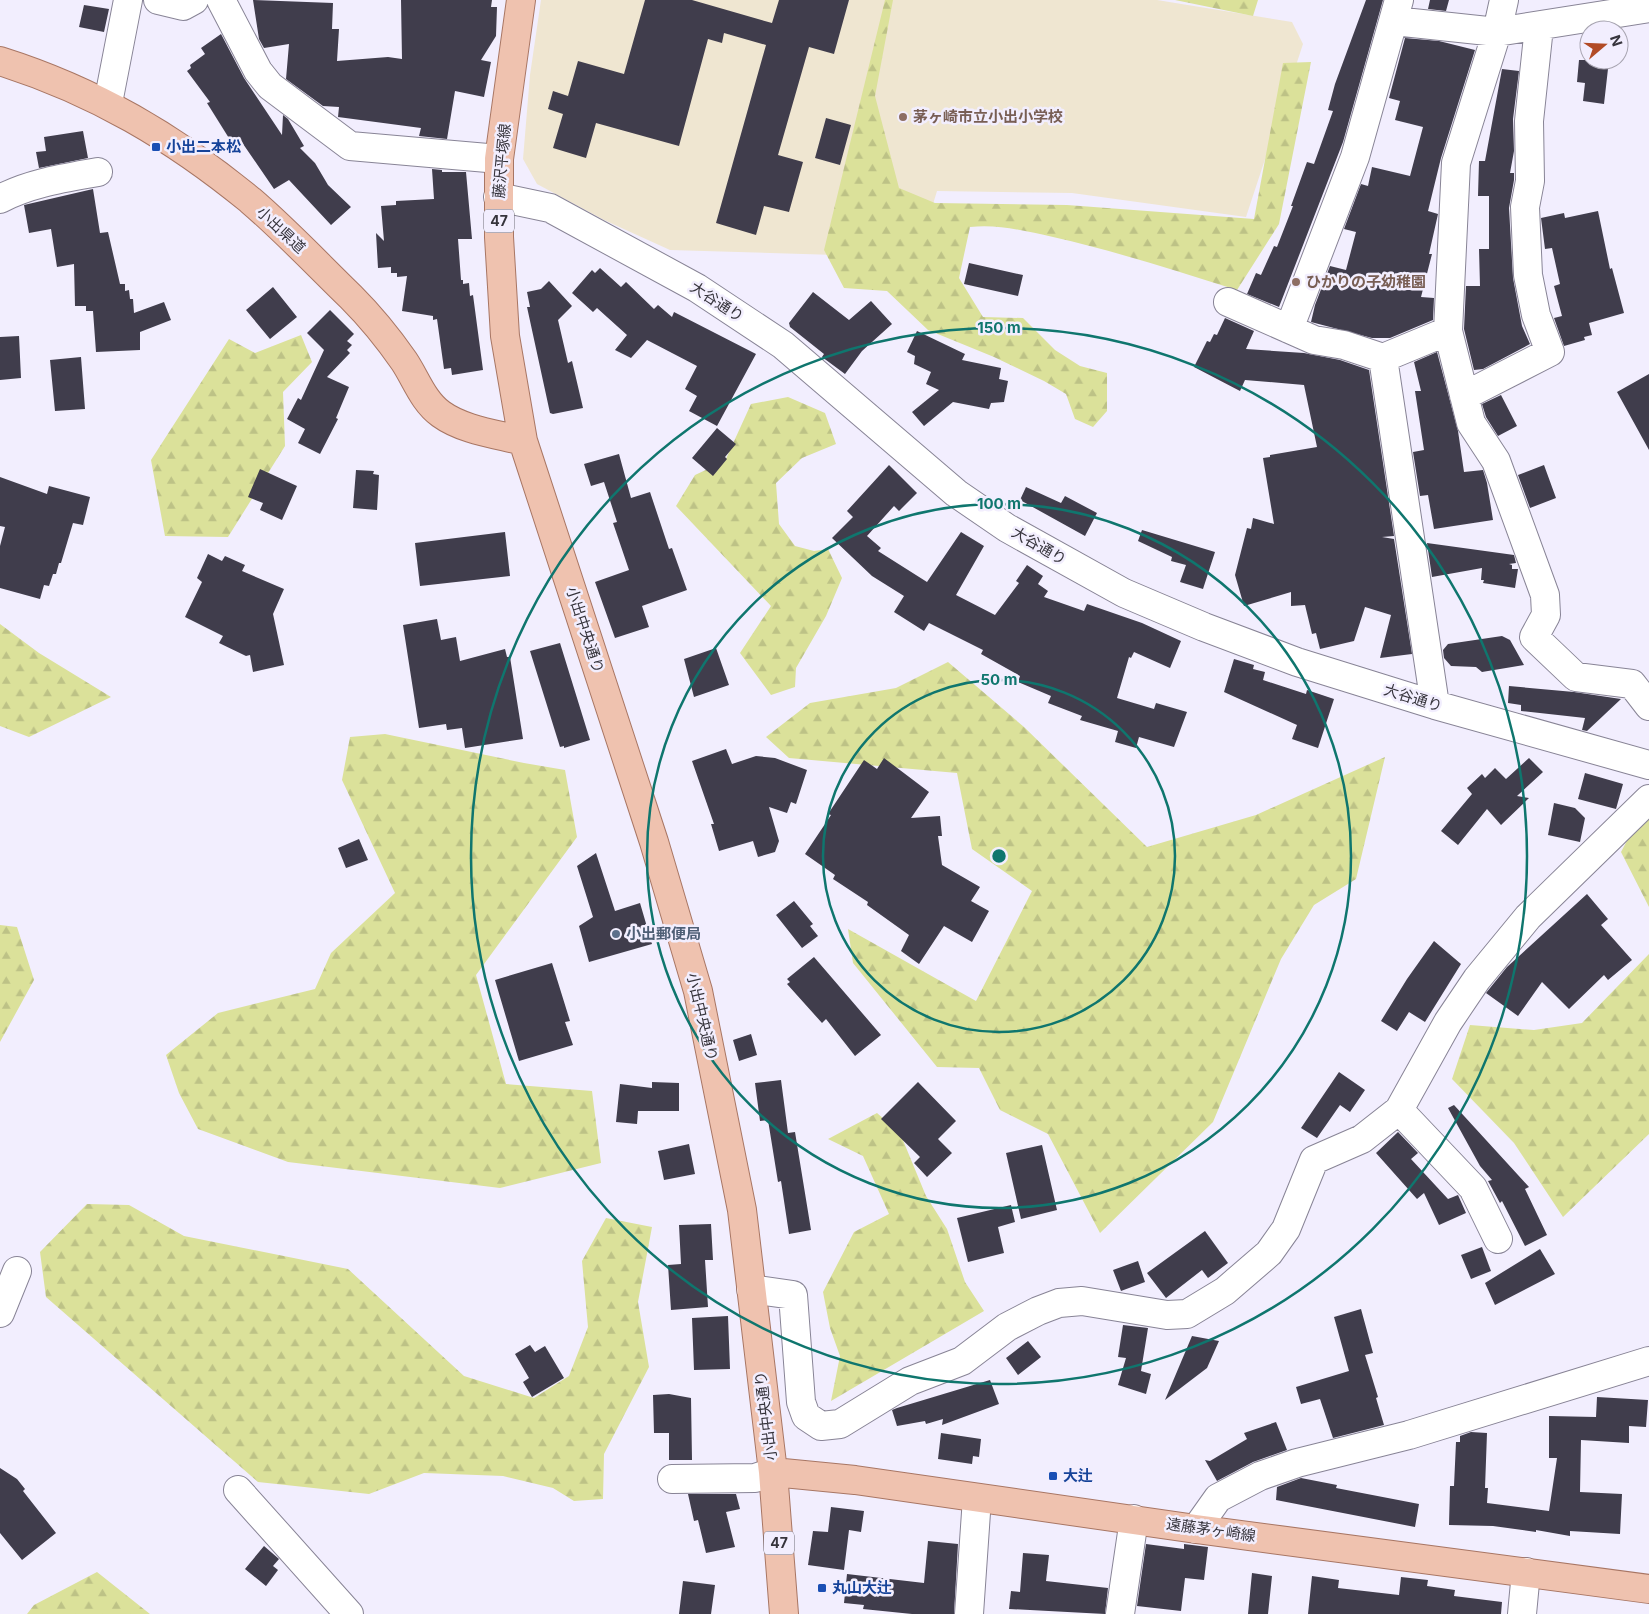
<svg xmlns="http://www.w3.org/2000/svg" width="1649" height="1614" viewBox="0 0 1649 1614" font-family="Inter,'Noto Sans JP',sans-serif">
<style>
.education{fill:#efe6d1}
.forest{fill:url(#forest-firs)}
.building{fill:#403d4c}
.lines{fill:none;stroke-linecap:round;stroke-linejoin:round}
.minor-casing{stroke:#888496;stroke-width:30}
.major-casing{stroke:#a87664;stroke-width:30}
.minor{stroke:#fff;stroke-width:28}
.major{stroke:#efc2af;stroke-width:28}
.ring{fill:none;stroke:#0f766e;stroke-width:2.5}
.education-dot{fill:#8d6e63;stroke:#f2eefe;stroke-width:2}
.transit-dot{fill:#1a4fb4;stroke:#f2eefe;stroke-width:2}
.service-dot{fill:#5c6f8a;stroke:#f2eefe;stroke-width:2}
.labels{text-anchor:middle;stroke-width:5;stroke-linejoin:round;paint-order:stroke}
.shield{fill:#f2eefe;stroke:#6e6c76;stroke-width:1}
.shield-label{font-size:14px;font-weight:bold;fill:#36343c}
.education-label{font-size:15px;font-weight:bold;fill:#785e54;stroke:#f2eefe;text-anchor:start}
.transit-label{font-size:15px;font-weight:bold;fill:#164399;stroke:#f2eefe;text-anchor:start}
.street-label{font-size:15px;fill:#36343c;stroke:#f2eefe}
.service-label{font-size:15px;font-weight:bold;fill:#4e5e75;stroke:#f2eefe;text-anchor:start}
.centre{fill:#0f766e;stroke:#f2eefe;stroke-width:2.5}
.ring-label{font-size:15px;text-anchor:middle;font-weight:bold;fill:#0f766e;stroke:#f2eefe;stroke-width:5;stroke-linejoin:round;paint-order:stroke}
</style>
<defs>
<pattern id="forest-firs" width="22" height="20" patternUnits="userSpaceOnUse" patternTransform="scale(1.25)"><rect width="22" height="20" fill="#dbe19a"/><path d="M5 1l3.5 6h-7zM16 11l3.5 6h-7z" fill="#bdc286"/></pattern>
</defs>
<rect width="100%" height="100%" fill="#f2eefe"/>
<!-- education -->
<path class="education" d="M541,0H1157L1292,22L1303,44L1246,217L1072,193L937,191L910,280L836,255L670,250L604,220L537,184L523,159L530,75Z"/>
<!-- forest -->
<path class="forest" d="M885,0H893L875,96L899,188L935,203L1067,205L1254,219L1283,63L1311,62L1279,224L1237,290C1176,271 1115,251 1053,237C1024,231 999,224 970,227L959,278L983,317L1023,318L1055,350L1080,366L1107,373V411L1093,427L1075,419L1066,394L1044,381L994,357L928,330L887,291L844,288L824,250Z
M1175,0H1258L1253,16Z
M301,335L312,362L283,392L285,446L228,537L165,536L151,460L229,339L255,353Z
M788,397L825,413L836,444L802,458L776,483L779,524L795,546L814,551L828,549L842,578L826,616L796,668L795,687L771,695L740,653L771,606L676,506L695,475L725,461L751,404Z
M0,624L39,653L111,697L29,737L0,726Z
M948,662L1024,727L1147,847L1256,815L1385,757L1356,879L1314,905L1281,959L1213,1122L1100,1233L1048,1134L1000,1110L979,1068L937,1067L853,963L848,929L976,1001L1032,891L972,849L957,773L789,758L766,737L810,703L896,688Z
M385,734L524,763L565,770L577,837L476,975L506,1084L592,1091L601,1163L500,1188L288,1162L198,1129L179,1093L166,1055L218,1013L315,989L331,953L395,893L342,780L350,737Z
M1649,813V907L1621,852L1638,820Z
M0,925L17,927L34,980L0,1042Z
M1649,954V1134L1563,1217L1514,1143L1452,1079L1470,1025L1534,1030L1582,1023Z
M877,1113L900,1133L926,1196L947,1229L965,1282L984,1311L831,1401L840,1356L830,1328L823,1292L854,1232L889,1214L863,1156L828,1139Z
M87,1204L129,1205L184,1236L348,1269L464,1376L534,1398L569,1376L588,1327L582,1261L606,1218L652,1227L638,1302L649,1367L604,1454L603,1499L574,1501L553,1488L503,1476L424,1473L369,1494L258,1482L46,1297L40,1252Z
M97,1572L150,1614H27L34,1605Z"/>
<!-- building -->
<path class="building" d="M253,0L333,3L332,29H339L337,61L388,57L402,59L401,0H492L491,7H497L496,36L481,60L491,62L484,97L455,91L447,139L419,136L421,128L338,117L339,107L323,106L286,79L289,44L264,48L259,39Z
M645,0H692L772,23L779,0H849L834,54L809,47L778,155L803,162L789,212L764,206L756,235L716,223L766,45L724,33L722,43L708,39L679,146L596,123L586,158L553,148L563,114L548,109L553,91L568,96L578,61L624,74Z
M1366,0H1383L1343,142L1279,307L1247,294L1256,273L1261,275L1274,246L1277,247L1293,206H1291L1307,162L1314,164L1333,111L1328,110L1335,84Z
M1430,0H1449L1446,11L1428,9Z
M84,5L109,9L104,32L79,27Z
M221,34L244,78L282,135L283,115L288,119L304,146L300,148L315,163L328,185L351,207L331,225L289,180L274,189L239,138L232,143L207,103L210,102L187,71L191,68L190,65L205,54L201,48Z
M1405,38L1439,41L1475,50L1441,158L1428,211L1438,214L1429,254H1432L1421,297L1434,298L1433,320L1390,338H1372L1311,322L1315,305L1330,266L1346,270L1356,232L1344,229L1361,184L1368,186L1372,167L1410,176L1423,127L1395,120L1400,101L1389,98Z
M1579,60H1609L1604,104L1583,101L1585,83L1577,82Z
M1502,69L1519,71L1513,119L1514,151L1510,173H1514V180L1509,208L1513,278L1522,326L1530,344L1483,369L1474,370L1464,329L1466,286H1480L1479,249H1489V196H1478L1479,161H1485Z
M826,118L851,125L840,165L815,158Z
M83,131L88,158L39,168L36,152L46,151L44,137Z
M432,169L442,170V172H466L472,239H458L461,280H463V284L469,283L470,296L473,295L483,370L452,375L451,368L444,369L437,319L433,320V316L402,311L407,276L397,277V273H391V267L378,268L376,233L384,241L381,206L396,205V201L434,199Z
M93,189L100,233L108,232L120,284H125V291L129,290L130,299H133L134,313L164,302L171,320L140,332V350L96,352L93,311H86V306H75L74,264L57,267L51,229L29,233L24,205Z
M1598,211L1610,269L1612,268L1624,313L1589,323L1592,335L1584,337L1585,340L1564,346L1554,318L1562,316L1554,286L1560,284L1552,248L1545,249L1541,218L1564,213L1565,218Z
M969,263L1023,275L1018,296L964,284Z
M600,268L621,287L626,282L654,309L658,305L672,317L674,312L756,354L717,426L689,411L697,396L685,389L697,366L647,340L631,358L615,350L627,335L597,308L593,312L572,293L592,270L595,273Z
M549,281L572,306L558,320L568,363L572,361L583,408L553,414L550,413L527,307H530L527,292L541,289Z
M273,287L297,317L270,339L246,310Z
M813,292L849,320L871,301L892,324L862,351L845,374L822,357L824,354L790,327L789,323Z
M330,310L354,334L347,341L352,345L347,350L350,353L327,377L349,387L336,418L338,419L320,454L298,443L305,429L287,419L298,398L301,400L324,350L307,333Z
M1225,318L1254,331L1246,349L1304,353L1340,360L1369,370L1394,536L1382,537L1394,539L1412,654L1380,658L1391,615L1365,607L1354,641L1320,649L1316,633L1312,634L1305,605L1291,606V592L1244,606L1235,575L1247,528L1251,529L1253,518L1274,524L1263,458L1270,457V455L1317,447L1304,385L1245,380L1240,391L1194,367L1207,341L1210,342L1214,334L1217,335Z
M917,331L965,354L962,360L1001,368L999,379L1008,381L1004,402L991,403L989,409L953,402L924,426L912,412L939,390L926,384L931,372L914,364L915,356L907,352Z
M19,336L21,378L0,380V337Z
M1437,352L1458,431L1464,472L1483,470L1487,483L1493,520L1434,529L1428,495L1420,496L1413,452L1424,450L1415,391H1421L1414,362Z
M81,357L85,409L55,411L50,360Z
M1649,374V450L1617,392Z
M1501,395L1517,426L1498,436L1486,417L1482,404Z
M717,428L736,444L725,457L727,459L713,476L692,458Z
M619,454L631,498L650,492L669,549L672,548L687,590L642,606L649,627L615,638L595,582L629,570L613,523L617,522L604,482L591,486L584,464Z
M889,465L917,493L899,511L894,506L867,536L881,548L878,551L927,582L961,532L984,546L956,595L995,615L1019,583L1016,581L1027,565L1043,576L1038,584L1048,591L1044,597L1084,611L1087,604L1142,623L1181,641L1170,668L1134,652L1131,658L1129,657L1117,698L1154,709L1156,703L1187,712L1174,747L1139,737L1136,748L1115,742L1118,731L1080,720L1082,716L1048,703L1051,696L1018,682L1020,676L981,654L983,650L929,623L924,631L894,612L904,596L872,576L832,538L853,517L847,511Z
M1544,465L1556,498L1530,508L1518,475Z
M260,469L297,486L282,520L260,510L263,503L248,497Z
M356,470L374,471L373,474L379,475L377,510L353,508Z
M0,477L47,494L49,486L90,497L83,525L73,523L61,563H59L56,574H53L49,586L44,585L40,599L0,588V546L5,527L0,526Z
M1026,487L1061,503L1065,496L1097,513L1085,536L1020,500Z
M1142,530L1215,552L1203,589L1180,582L1186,565L1171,561L1172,557L1138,541Z
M505,532L510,576L420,586L415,543Z
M1427,543L1514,555L1516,563L1509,564L1512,565V569H1518L1515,588L1483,583L1484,580H1481L1482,568L1432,577Z
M208,554L222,561L225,556L245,565L242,571L284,589L273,614L284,665L253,672L250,655L246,656L219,643L223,636L185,617L202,582L197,578Z
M437,619L441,640L456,637L460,661L505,649L507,657H510L523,739L465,748L462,728L447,730L446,724L419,728L403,625Z
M1502,636L1510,640L1524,665L1482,672L1476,667L1451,666L1444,658L1443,650L1448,644Z
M560,643L590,740L564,748V746L560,747L530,651Z
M716,648L729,685L694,697L684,659Z
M1234,659L1254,665L1253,669L1265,672L1263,680L1306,694L1307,690L1334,699L1318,748L1292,739L1297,725L1224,692Z
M1509,686L1574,692L1621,699L1587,731L1582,730L1585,718L1521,711V705L1508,703Z
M726,749L732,764L756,756L775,758L807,770L796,804L791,802L787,813L769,807L779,841L775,852L758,857L753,841L719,851L711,824H714L692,761Z
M884,758L929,792L911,818L940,816L942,836H938L942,865L980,887L971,901L989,911L972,942L944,926L919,964L901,951L909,935L867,905L868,902L833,879L835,875L805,854L831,815L828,814L864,760L877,769Z
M1529,758L1543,772L1517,796L1529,798L1501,825L1487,809L1458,845L1441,831L1472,794L1467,788L1482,774L1485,778L1495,768L1506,779Z
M1585,773L1623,784L1616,809L1578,799Z
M1554,803L1575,808L1585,818L1580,842L1548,835Z
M359,839L368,860L346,868L338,848Z
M596,853L615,911L640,903L652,944L589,962L579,926L593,917L577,866Z
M1587,894L1608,919L1601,925L1632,960L1608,980L1604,975L1569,1009L1542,982L1518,1016L1486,993L1507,967Z
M794,901L813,924L810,926L818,936L802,948L776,915Z
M1434,941L1461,964L1425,1022L1409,1012L1397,1031L1381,1021L1407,979Z
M814,957L881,1035L855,1056L826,1019L822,1023L787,984L790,982L787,979Z
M552,963L570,1021L565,1022L573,1045L519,1061L495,980Z
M751,1034L757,1055L739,1061L733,1040Z
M1339,1072L1365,1090L1350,1112L1340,1105L1317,1138L1301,1128Z
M781,1080L788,1133L795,1132L811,1230L789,1234L781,1181L778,1182L768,1120L760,1121L755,1083Z
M652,1082L679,1083V1111H638L637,1124L616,1122L620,1084L652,1088Z
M918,1082L956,1121L938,1139L952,1153L927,1177L914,1163L920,1157L881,1119Z
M1454,1105L1529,1187L1525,1189L1547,1235L1525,1246L1502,1201L1500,1203L1488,1181L1492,1180L1480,1166L1448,1108Z
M1398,1132L1418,1153L1411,1159L1448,1199L1458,1195L1466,1213L1439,1225L1424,1193L1417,1199L1376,1153Z
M689,1144L695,1174L664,1180L658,1151Z
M1042,1145L1057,1210L1021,1219L1006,1153Z
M1011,1205L1015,1222L998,1227L1004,1253L968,1262L957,1218Z
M711,1224L713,1260H705L708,1307L671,1310L668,1265L681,1264L679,1225Z
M1205,1231L1228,1263L1208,1278L1202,1270L1166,1298L1147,1273Z
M1482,1247L1491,1271L1471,1279L1461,1255Z
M1540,1249L1555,1274L1495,1305L1485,1283Z
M1138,1261L1145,1282L1121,1291L1113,1270Z
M1361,1309L1373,1353L1365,1355L1378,1397L1376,1398L1384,1425L1333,1438L1320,1399L1301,1404L1296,1387L1349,1371L1334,1317Z
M728,1316L730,1369L694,1370L692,1318Z
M1123,1325L1148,1328L1141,1371L1151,1374L1146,1394L1118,1385L1126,1358L1118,1357Z
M1192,1336L1219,1341L1207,1368L1165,1400Z
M1028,1341L1041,1357L1018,1375L1006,1358Z
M530,1345L535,1352L545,1346L564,1378L532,1397L523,1382L529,1378L515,1354Z
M990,1380L999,1404L942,1425L943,1419L926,1424L925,1421L897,1426L892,1410L897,1408Z
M669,1394L691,1398L692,1460H669V1433H654L653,1395Z
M1597,1397L1648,1400L1646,1427L1629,1426V1443L1581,1440L1580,1492L1622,1494L1620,1534L1570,1531V1536L1536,1530V1532L1493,1526L1449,1525L1450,1486H1454L1456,1442H1460V1436L1471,1432L1487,1433L1485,1488H1488L1487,1503L1549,1511L1557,1458H1549V1416L1596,1417Z
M1276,1422L1287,1450L1253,1462L1217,1481L1205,1460L1210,1461L1247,1439L1244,1433Z
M941,1433L981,1439L979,1457L973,1456L972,1464L938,1459Z
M0,1468L17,1479L25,1489L23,1491L56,1533L22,1560L0,1533Z
M1301,1478L1337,1485L1336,1488L1419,1504L1415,1527L1276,1500L1277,1487Z
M688,1494H736L740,1509L726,1512L735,1547L706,1553L698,1520L694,1521Z
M831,1507L864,1511L861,1532L849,1530L844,1570L808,1565L813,1531L828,1532Z
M928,1541L958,1544L954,1614H912L863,1609L864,1605L844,1603L847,1574L924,1583Z
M1146,1544L1184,1549V1544L1208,1547L1204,1580L1185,1578L1181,1611L1137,1606Z
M264,1546L279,1559L273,1566L278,1570L266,1586L245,1569Z
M1023,1553L1049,1555L1046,1581L1108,1588L1105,1614L1009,1609L1011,1591L1020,1592Z
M1252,1573L1272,1576L1268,1614H1248Z
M1312,1576L1339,1580L1338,1588L1399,1595L1401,1577L1428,1580L1427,1586L1455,1590L1454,1596L1502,1602L1501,1614H1308Z
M683,1581L715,1585L711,1614H679Z"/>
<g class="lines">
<defs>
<path id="minor" d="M158,0L183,6L194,0
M221,0L258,71L270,86L350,146L499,159
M1504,0L1497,32L1456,163L1448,331L1471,423L1496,461L1545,595L1546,615L1534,637L1576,677L1632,684L1649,706
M1394,21L1497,32L1649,8
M108,103L128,0
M498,197L550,208L697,288L783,345L956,493L1007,528L1124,593L1204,627L1297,662L1435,705L1649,765
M0,199C30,183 65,178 98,172
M1228,302L1314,340L1344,345L1383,358L1448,331
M1289,329L1355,157L1399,0
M1383,358L1435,705
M1464,396L1550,352L1536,315L1528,275L1525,207L1530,181L1529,121L1539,27
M1399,1110L1473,1188L1498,1239
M751,1289L793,1295L801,1402L806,1416L821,1426L840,1424L910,1381L962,1361L1007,1327L1038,1311L1059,1303L1082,1301L1167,1315L1187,1314L1225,1291L1269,1253L1286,1229L1314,1160L1362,1139L1399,1110L1448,1022L1477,979L1528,917L1649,799
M0,1313L17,1271
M672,1479L755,1478L773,1472
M238,1490L349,1614
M1196,1529L1218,1498L1260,1476L1297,1463L1409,1435L1649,1361
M969,1614L977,1498
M1120,1614L1134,1519
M1522,1614L1526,1572"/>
<path id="major" d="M521,0L499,159V237L505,336L523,441L654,842L698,991L742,1210L773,1472L784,1614
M0,61C95,91 173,137 250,200C285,230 318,265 351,297C371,317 388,338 404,361C416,379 423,401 441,414C463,430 496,434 523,441
M773,1472L855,1480L1196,1529L1649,1589"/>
</defs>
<!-- minor casing -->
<use href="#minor" class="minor-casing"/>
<!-- major casing -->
<use href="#major" class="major-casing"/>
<!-- minor -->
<use href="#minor" class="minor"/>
<!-- major -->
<use href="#major" class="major"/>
</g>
<!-- distance rings -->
<g class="ring">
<circle cx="999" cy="856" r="176"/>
<circle cx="999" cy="856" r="352"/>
<circle cx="999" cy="856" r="528"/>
</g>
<!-- markers -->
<g class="education-dot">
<circle cx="903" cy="117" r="5"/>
<circle cx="1296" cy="282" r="5"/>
</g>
<g class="transit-dot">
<rect x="151" y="142" width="10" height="10" rx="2.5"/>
<rect x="1048" y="1471" width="10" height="10" rx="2.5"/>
<rect x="817" y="1583" width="10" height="10" rx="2.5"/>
</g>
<circle class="service-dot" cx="616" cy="934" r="5"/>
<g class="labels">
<!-- shield labels -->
<g class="shield">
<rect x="484" y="209.5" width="30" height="23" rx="4"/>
<rect x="764" y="1531.5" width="30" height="23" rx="4"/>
</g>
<g class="shield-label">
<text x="499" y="226">47</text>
<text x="779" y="1548">47</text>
</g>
<!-- education labels -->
<g class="education-label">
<text x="913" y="122">茅ヶ崎市立小出小学校</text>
<text x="1306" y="287">ひかりの子幼稚園</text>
</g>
<!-- transit labels -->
<g class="transit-label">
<text x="166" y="152">小出二本松</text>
<text x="1063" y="1481">大辻</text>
<text x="832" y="1593">丸山大辻</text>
</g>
<!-- street labels -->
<g class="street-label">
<text transform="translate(502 161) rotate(-85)" y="5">藤沢平塚線</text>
<text transform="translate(281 230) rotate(43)" y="5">小出県道</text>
<text transform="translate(717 302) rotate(33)" y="5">大谷通り</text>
<text transform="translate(1039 546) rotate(30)" y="5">大谷通り</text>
<text transform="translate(585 630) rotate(72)" y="5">小出中央通り</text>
<text transform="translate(1413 698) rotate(17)" y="5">大谷通り</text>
<text transform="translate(702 1017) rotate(77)" y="5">小出中央通り</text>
<text transform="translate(766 1416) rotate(-97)" y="5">小出中央通り</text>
<text transform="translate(1211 1530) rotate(8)" y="5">遠藤茅ヶ崎線</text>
</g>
<!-- service labels -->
<g class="service-label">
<text x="626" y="939">小出郵便局</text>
</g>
</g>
<circle cx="999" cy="856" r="8" class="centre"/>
<g class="ring-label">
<text x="999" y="333">150 m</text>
<text x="999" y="509">100 m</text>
<text x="999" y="685">50 m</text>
</g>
<!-- north arrow -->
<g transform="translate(1604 45) rotate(71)"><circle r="24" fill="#f2eefe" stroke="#a7a4b0"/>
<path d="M0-4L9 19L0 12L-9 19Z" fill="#b24b26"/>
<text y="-8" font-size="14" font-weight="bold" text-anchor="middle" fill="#36343c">N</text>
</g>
</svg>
